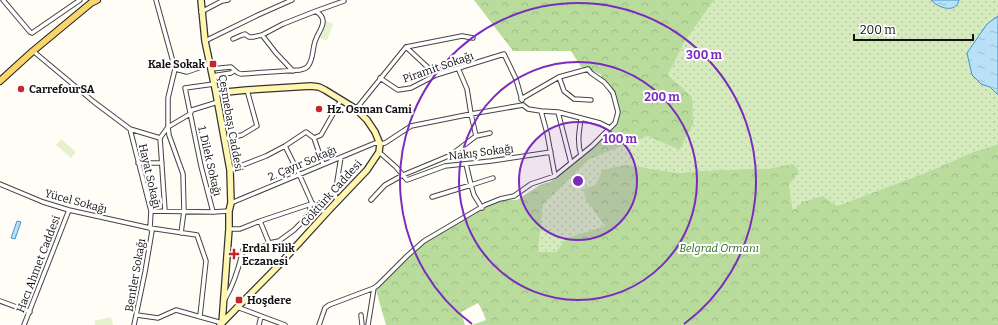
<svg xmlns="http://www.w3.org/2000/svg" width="998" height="325" viewBox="0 0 998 325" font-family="Bitter,serif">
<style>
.green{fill:url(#green-dots)}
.forest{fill:url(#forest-crowns)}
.pitch{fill:#e6f2cf}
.water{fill:url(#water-ripples);stroke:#3f96cf}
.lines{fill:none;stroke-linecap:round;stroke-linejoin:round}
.minor-casing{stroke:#444;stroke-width:5.5}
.secondary-casing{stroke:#333;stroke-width:8}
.primary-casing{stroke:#222;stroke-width:8}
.minor{stroke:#fff;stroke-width:3.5}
.secondary{stroke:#fff6b0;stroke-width:5.5}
.primary{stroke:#f9d66b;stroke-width:6}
.ring{fill:none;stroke:#7b2cbf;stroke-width:2}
.poi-dot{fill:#c4262e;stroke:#fff;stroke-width:1.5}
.labels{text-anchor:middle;stroke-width:4;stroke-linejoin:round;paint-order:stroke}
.poi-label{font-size:11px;font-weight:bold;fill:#111;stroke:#fff;text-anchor:start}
.street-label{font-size:11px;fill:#111;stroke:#fff}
.park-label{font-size:11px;font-style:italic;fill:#2f6b1f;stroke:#fff}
.centre{fill:#7b2cbf;stroke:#fff;stroke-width:2}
.ring-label{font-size:12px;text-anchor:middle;font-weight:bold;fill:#7b2cbf;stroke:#fff;stroke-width:4;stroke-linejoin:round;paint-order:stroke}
</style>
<defs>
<pattern id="green-dots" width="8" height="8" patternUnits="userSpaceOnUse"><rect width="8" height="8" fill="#d5ebbd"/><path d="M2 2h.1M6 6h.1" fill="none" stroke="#b6c8a1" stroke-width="1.8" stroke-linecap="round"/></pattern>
<pattern id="forest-crowns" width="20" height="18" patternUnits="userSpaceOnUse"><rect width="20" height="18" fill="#b9dc9c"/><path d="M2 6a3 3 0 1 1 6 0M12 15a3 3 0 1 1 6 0" fill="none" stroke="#9ebc85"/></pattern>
<pattern id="water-ripples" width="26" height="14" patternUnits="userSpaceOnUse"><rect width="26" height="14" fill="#b9e0f7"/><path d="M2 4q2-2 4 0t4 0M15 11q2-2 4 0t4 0" fill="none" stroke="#9ebfd3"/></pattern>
</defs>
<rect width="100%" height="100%" fill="#fffdf5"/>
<!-- green -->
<path class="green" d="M714,0H998V144L990,147L973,152L930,171L837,206L823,196L793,212L789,185L793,165L767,169H745L696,171L679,173L626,165L594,186L584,189L605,226L566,238L556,252H538L542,204L590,159L648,136L679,150L668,75L684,43Z"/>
<!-- forest -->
<path class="forest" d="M474,0H714L684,43L668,75L692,97L693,124L679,150L648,136L590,159L543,204L538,252H556L566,238L605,226L586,200L583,189C598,185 597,184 602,170L626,165L679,173L696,171L745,169H767L793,164L799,171L789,185L793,211L803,202L823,196L837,206L930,171L973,152L990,147L998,144V325H472L486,320L483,312L478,303L461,312L465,325H386L376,290L396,266L426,241L477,210L502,200H517L540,185L550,182L590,147L614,122L616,109L609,89L600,74L581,67L571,51H513Z"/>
<!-- pitch -->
<path class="pitch" d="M326,21L333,24L327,41L320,38Z
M61,139L76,152L71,158L56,145Z
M111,317L113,325H95L94,321Z"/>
<!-- water -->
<path class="water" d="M931,0H959C956,14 938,8 931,0Z
M998,16V95L990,87L981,84L972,75L967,53L987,24Z
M17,221L21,222L15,239L11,238Z"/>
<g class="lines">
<defs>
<path id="minor" d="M3,0L30,32L32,33L80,0
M156,0L175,69L168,98V127L169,135L183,174L184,211L181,233
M316,11L344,1
M201,12L222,1L228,0
M262,35L276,53L293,71
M205,41L258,15L292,0
M406,47L462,36L473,38
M406,47L436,75
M33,51L94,102L130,129L160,138
M458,68L467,89L471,114L476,136
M175,69L187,72L210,64
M211,69L231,67L238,73L241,74L300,70C303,69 306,69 308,66C314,59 312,47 316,39C318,33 323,28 323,21C323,17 320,14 316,11L283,24L262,35L253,37H249L245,34L242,35L233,39
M212,76L231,73L234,71
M559,77L564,91L574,99L591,100
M380,78L398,90L411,88L436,75L504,54L516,79L522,100
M523,105L528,109L541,111L547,133L555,176
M356,109L406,47
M541,111L558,112L600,123L610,128
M558,112L571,163
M581,119C579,132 577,142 581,155
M130,129L151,211L150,228L152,231L145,272L134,325
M314,138L321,135L341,100
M225,139L242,135L257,126L247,90
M285,146L299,174L312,203L326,213
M379,152L396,167L407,180L445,166L491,161L551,152
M138,163H162
M466,164L471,185L493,178
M230,170L266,156L285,146L306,132L314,138L323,164
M0,184L43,202L69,210L150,228L197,235L206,261L200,316
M432,197L471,185L474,195L482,208
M371,200L385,185L403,175L451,155L476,136L490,133
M337,201L335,194L341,157
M231,203L375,143L380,144L385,143L411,126L471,114L523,105
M151,211L213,212L229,211
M165,211L160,138L168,127L190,114L192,110L218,102
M213,212L201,166L185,88L214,84
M260,221L269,243
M229,229H240L260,221L311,204
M225,299C234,284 239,267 243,250H258L269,243L279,241L294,230L303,221L310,211V204
M0,301L30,312
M237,307L285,325
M137,315L158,318L176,310L222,323
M361,315L362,325
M24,325L69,210
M259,325L261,316
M319,325L325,308L329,305L374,288L378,285L407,256L424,241L485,205L500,199L514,196L531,184L555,176L592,146L615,123L617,116L618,112L613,93L610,89L604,82L591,73L588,69L559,77L521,99
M368,325L374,288"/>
<path id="secondary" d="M201,0L205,41L216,93L230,170L231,203L229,211V229L222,323
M216,93L247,90L311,86L319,87L325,90L356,109L367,120L375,132L380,144L379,152L367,170L329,210L278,266L220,325"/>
<path id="primary" d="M0,81L33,51L91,3L97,0"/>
</defs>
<!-- minor casing -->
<use href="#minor" class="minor-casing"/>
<!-- secondary casing -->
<use href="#secondary" class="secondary-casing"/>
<!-- primary casing -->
<use href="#primary" class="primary-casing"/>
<!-- minor -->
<use href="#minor" class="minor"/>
<!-- secondary -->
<use href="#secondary" class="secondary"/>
<!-- primary -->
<use href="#primary" class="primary"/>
</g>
<!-- distance rings -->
<circle cx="578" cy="181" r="59" fill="#7b2cbf" fill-opacity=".12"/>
<g class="ring">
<circle cx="578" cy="181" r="59"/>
<circle cx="578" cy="181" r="119"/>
<path d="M472 324A178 178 0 1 1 684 324"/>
</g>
<!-- markers -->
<g class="poi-dot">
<rect x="209" y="60" width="8" height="8" rx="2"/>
<circle cx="21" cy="89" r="4"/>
<circle cx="319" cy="109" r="4"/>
<path d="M232 248h4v4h4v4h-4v4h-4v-4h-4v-4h4z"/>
<rect x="235" y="296" width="8" height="8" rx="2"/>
</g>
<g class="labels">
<!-- poi labels -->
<g class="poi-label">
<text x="205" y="68" text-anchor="end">Kale Sokak</text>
<text x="29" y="93">CarrefourSA</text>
<text x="327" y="113">Hz. Osman Cami</text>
<text x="242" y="252">Erdal Filik<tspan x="242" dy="13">Eczanesi</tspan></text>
<text x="247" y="304">Hoşdere</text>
</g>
<!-- street labels -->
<g class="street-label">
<text transform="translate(438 67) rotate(-19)" y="4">Piramit Sokağı</text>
<text transform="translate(231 123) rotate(80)" y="4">Çeşmebaşı Caddesi</text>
<text transform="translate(481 152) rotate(-7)" y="4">Nakış Sokağı</text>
<text transform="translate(210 161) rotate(77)" y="4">1. Dilek Sokağı</text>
<text transform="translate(302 163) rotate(-23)" y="4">2. Çayır Sokağı</text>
<text transform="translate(150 176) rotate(77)" y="4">Hayat Sokağı</text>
<text transform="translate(331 193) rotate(-48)" y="4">Göktürk Caddesi</text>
<text transform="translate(76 201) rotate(15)" y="4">Yücel Sokağı</text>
<text transform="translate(38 264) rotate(-69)" y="4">Hacı Ahmet Caddesi</text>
<text transform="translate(135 275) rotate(-80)" y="4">Bentler Sokağı</text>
</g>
<!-- park labels -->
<g class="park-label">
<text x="719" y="252">Belgrad Ormanı</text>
</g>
</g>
<circle cx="578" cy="181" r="6" class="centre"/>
<g class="ring-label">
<text x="704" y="59">300 m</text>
<text x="662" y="101">200 m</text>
<text x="620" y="143">100 m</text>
</g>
<!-- scale -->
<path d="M854 34v6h119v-6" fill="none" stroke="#111111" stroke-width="2"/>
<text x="860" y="34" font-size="12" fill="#111111" stroke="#ffffff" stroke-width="3" paint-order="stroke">200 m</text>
</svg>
